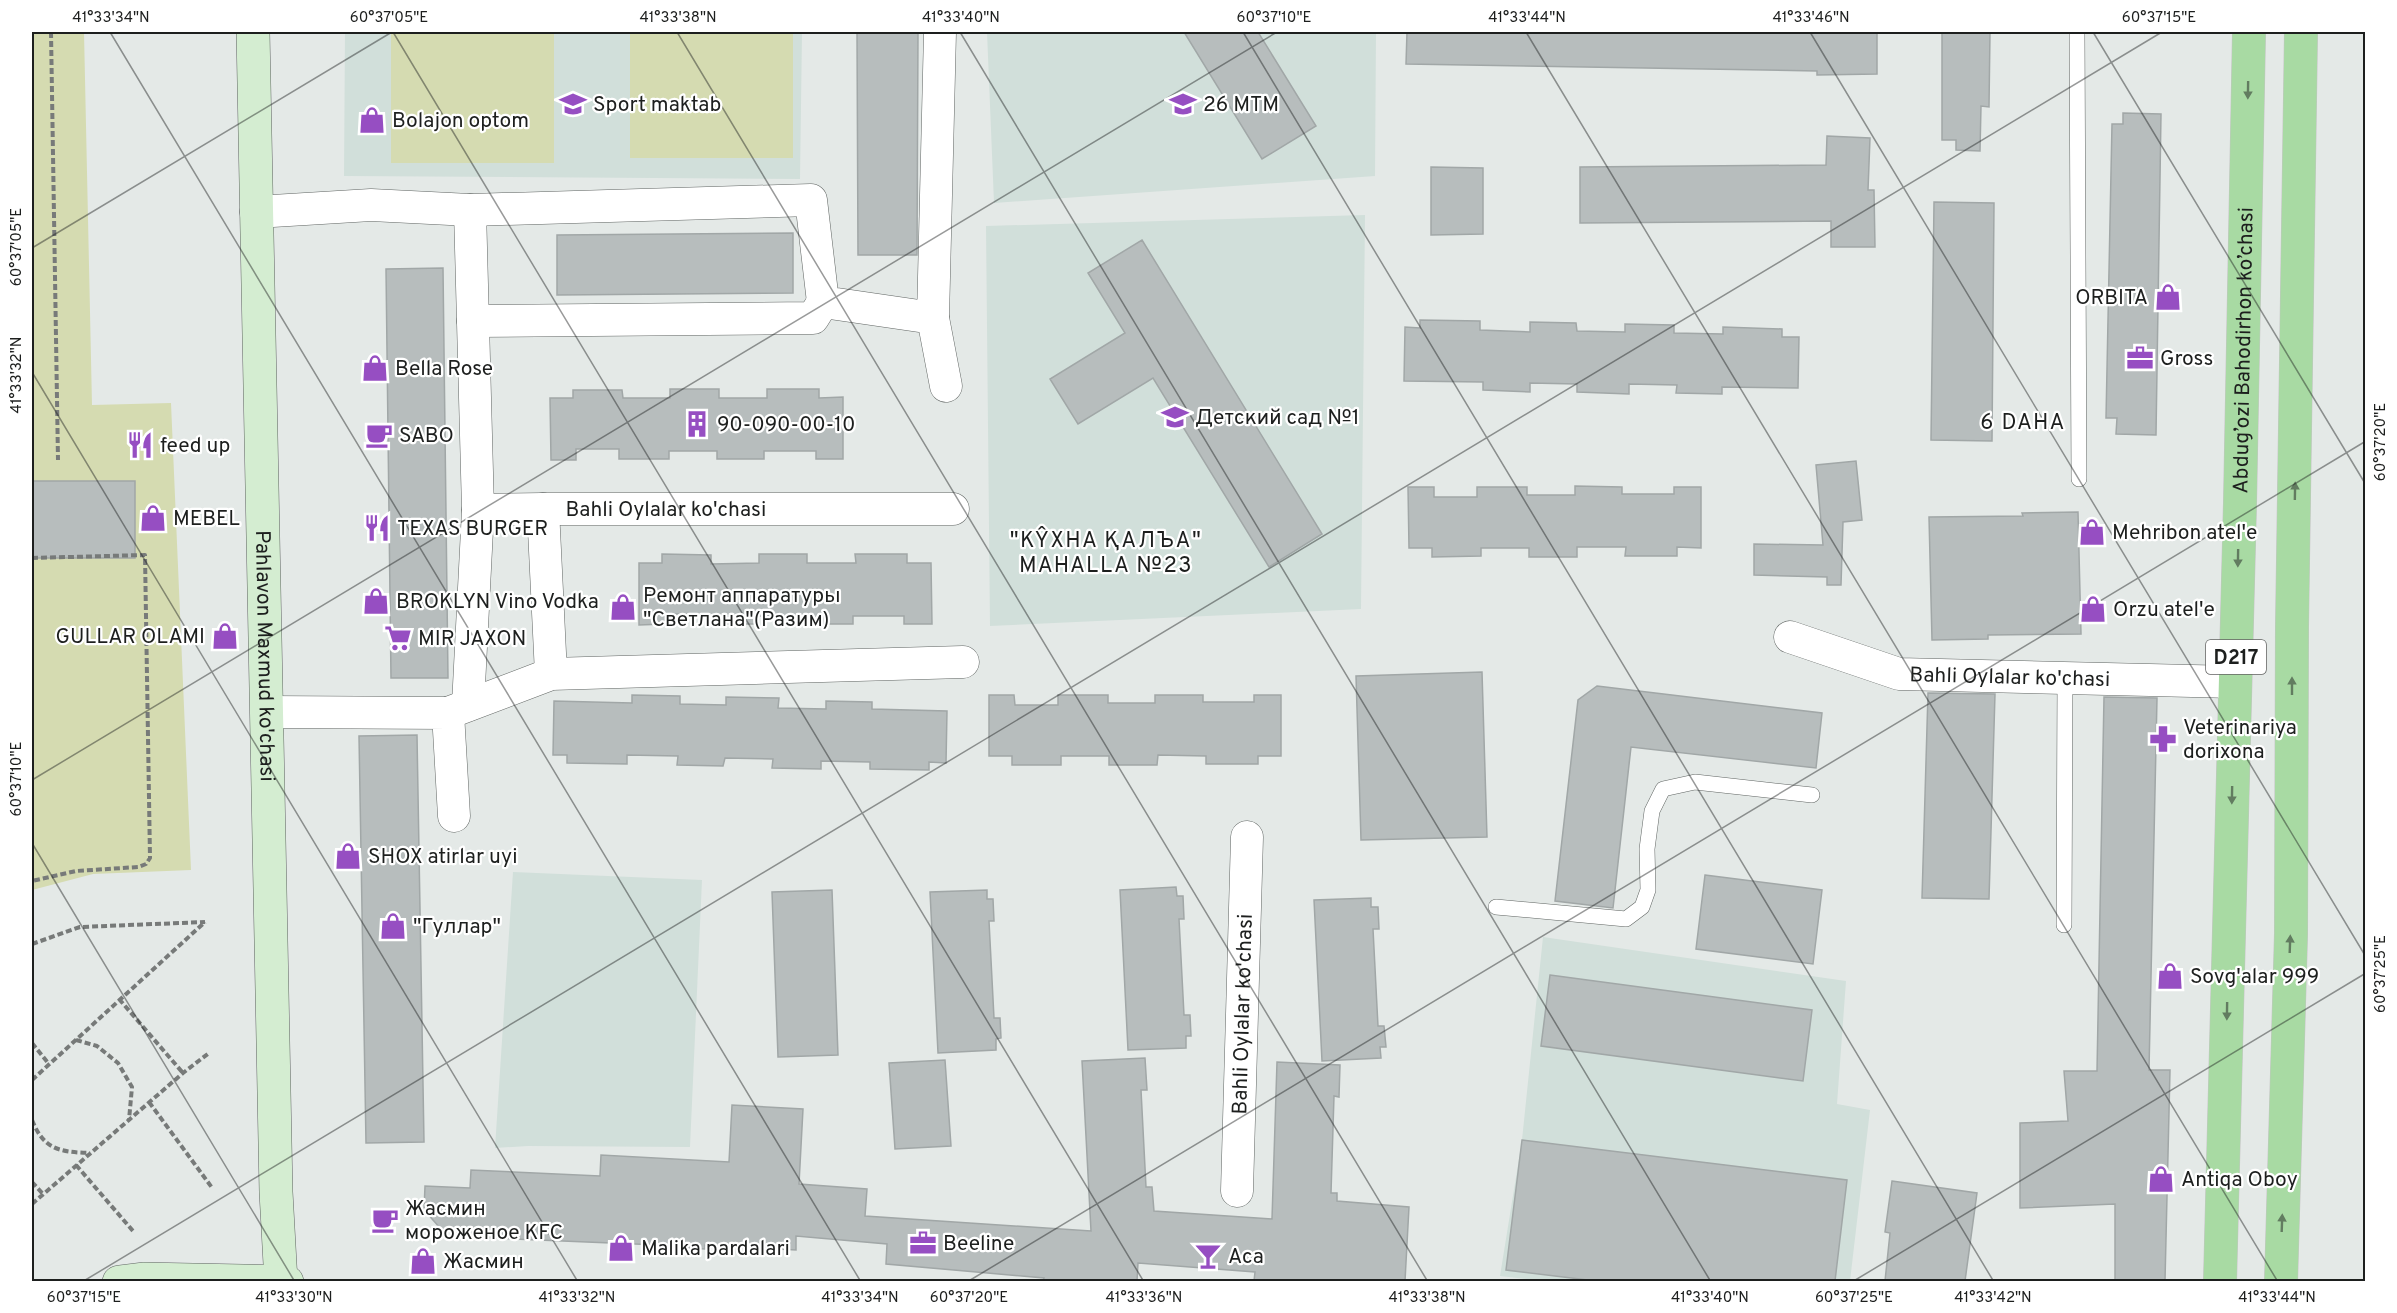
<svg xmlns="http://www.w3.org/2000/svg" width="2397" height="1313" viewBox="0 0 2397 1313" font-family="Overpass,sans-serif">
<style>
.built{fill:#d1dfda}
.green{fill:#d5dbb1}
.building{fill:#b7bdbd;stroke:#a1a7a7;stroke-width:1.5}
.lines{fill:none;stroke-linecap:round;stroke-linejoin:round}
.lane-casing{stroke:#606563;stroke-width:16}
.street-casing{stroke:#606563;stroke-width:33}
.secondary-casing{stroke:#606563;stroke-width:34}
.primary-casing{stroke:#c4c5c4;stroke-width:34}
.path{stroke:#777a79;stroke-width:4;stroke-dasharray:6 3;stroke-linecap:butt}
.lane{stroke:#fff;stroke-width:15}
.street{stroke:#fff;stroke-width:32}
.secondary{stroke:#d4edd1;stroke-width:33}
.primary{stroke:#a8daa3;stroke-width:33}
.oneway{fill:#627c60}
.ticks{fill:none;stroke:#1d1f1e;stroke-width:1.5;stroke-opacity:0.45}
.labels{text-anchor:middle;stroke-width:4.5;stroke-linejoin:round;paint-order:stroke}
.shield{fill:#fff;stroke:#616262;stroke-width:1.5}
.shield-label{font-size:20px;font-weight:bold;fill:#1d1f1e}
.poi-label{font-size:21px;fill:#1d1f1e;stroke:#fff;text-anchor:start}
.street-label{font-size:21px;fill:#1d1f1e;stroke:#fff}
.neighbourhood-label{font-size:22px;letter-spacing:1.5px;fill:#1d1f1e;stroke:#fff}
.neatline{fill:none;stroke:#1d1f1e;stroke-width:2}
.ticks-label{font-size:15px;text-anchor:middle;fill:#1d1f1e}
</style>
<rect width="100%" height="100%" fill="#e4e9e7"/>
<!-- built -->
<path class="built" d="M345,32H802L800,179L344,176Z
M987,32H1376L1375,176L994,203Z
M1365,215L1361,609L990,626L986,226Z
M513,872L702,880L690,1147L528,1146L495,1148Z
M1543,937L1846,981L1837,1104L1870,1110L1850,1281L1553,1282L1500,1276L1522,1140Z"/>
<!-- green -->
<path class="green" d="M32,32H84L92,405L171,403L191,870L93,874L32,890Z
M391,32H554V163H391Z
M630,32H793V158H630Z"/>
<!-- building -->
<path class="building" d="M857,32H918L917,255H858Z
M1184,32H1258L1316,126L1262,159Z
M1407,32H1877V74L1817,75V71L1406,64Z
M1942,32H1990L1989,107L1981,106L1980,151L1956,150V140H1942Z
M2123,113L2161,114L2156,435L2116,434L2117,418H2106L2112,124H2123Z
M1827,136L1870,138L1868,190H1874L1875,247H1831V221L1580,223V167L1826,165Z
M1431,167L1483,168V234L1431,235Z
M1934,202L1994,203L1992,441L1931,440Z
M793,233V293L557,295V235Z
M1142,240L1322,534L1269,567L1153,378L1078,424L1050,379L1125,333L1088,273Z
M443,268L448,678H391L386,269Z
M1420,320L1480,321V330L1530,332V322L1576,323L1577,331L1625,332V324L1674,325V333L1723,334V327L1782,329V337H1799L1798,388L1722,387V394L1676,393L1677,385L1629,384V394L1577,392V384L1530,383V392L1483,390V382L1404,381L1405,327L1420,328Z
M670,389H719V398H767V389H819V398L843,397V459H816V451H764V459H717V451H669V459H619V449H576V460H551L550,398H573V390H622L623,398H670Z
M1856,461L1862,520L1843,522L1841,585H1827V577L1754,575V544L1823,545L1816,465Z
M32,481H135V558H32Z
M1575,486L1622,487V494H1674V487H1701V548L1677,547V556H1625L1626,547H1577V557H1529V548H1481V556L1432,557V548H1409L1408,487H1434V497H1477V487H1527V495H1575Z
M2078,512L2081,634L1988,635V639L1932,640L1929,517L2023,516L2022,513Z
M662,554L711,555V564L759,563V554H807V563H856L855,554H907V563H931L932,624H904V616H853V624H806V616H758V624H708V614H665V624L639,625V563H662Z
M1482,672L1487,837L1361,840L1356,676Z
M1597,686L1822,713L1816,768L1631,747L1613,908L1555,901L1578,700Z
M1928,693L1995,694L1989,899L1922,898Z
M632,695L680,696V704L726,705V697L779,698L778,708L826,709V701L872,702V709L947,711L946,763L929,762V770L870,769V762L821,761V769L772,768L773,759L725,758L723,766L677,765L678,756L627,755V764L567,763V755H553L554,701L632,703Z
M989,695H1014L1015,705H1058V695H1108V703H1155V695H1203V702H1254V695H1281V756H1258V764H1206V756L1158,755L1157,765H1109V756H1061V765H1012V756H989Z
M2104,697L2157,698L2149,1070H2170L2165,1281H2115V1204L2020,1208V1123L2068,1121L2064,1071H2097Z
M417,735L424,1142L366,1143L359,736Z
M1705,875L1822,890L1813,964L1696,949Z
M1176,887L1177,896H1183L1184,919H1179L1184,1015H1190L1191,1036H1186V1048L1128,1050L1120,890Z
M832,890L838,1055L778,1057L772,892Z
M987,890V899H993L994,921H989L994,1018H1000L1001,1038L996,1039V1050L938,1053L930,892Z
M1371,898V907H1378L1379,929H1373L1378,1026H1384L1386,1047H1380L1381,1058L1322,1061L1314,900Z
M1550,975L1812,1010L1803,1081L1541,1046Z
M1145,1058L1147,1090H1141L1146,1187H1152L1154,1211L1272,1219L1277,1062L1340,1065L1339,1097L1334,1096L1331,1193H1337V1201L1409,1207L1405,1281H1254L1255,1272L1138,1263L1137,1281H1043L1044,1278L886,1264L887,1244L796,1236V1250L705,1245V1249L659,1247V1245L469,1237V1230L441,1229L424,1210L425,1186L470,1188L471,1170L600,1176L601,1155L729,1162L732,1105L803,1109L799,1184L867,1189L865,1216L1091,1231L1082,1061Z
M945,1060L951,1146L895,1149L889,1063Z
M1522,1140L1847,1180L1835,1281H1596L1506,1270Z
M1892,1181L1977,1193L1965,1281H1885L1890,1233L1885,1232Z"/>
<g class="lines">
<defs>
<path id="lane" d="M2077,32L2079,479
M1496,907L1626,919L1642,907L1648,890L1647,849L1652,811L1663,789L1695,782L1812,795
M2064,925L2065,678"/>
<g id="street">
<path d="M256,212L371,205L470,210L811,200L823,302L933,318L940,32"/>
<path d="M933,318L946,386"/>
<path d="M473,321L813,318L823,302"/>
<path d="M478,510L543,509"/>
<path id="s1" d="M1790,637L1899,674L2235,682"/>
<path id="s2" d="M551,674L543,509H953"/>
<path d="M468,705L478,510L470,210"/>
<path d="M267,712L448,713L454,816"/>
<path d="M448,713L551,674L963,662"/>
<path id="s3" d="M1237,1191L1247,837"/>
</g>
<g id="secondary">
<path id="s4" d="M253,32L276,1192L281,1282"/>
<path d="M119,1282L143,1279L287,1282"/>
</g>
<g id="primary">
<path id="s5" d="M2220,1282L2240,503L2249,32"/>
<path d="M2281,1282L2291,934L2292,627L2301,32"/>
</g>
</defs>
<!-- lane casing -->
<use href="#lane" class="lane-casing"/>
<!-- street casing -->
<use href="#street" class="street-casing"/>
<!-- secondary casing -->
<use href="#secondary" class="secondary-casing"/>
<!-- primary casing -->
<use href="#primary" class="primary-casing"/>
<!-- path -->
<path class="path" d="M51,32L58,460
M32,558L145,555L150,858L146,864L138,867L76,871L32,881
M32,944L80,927L205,922
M119,999L183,1073
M76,1040L97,1046L118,1063L132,1087L129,1120
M32,1043L49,1064
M32,1080L205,922
M149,1102L213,1189
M32,1120C44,1150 60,1152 90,1153
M76,1165L133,1231
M32,1182L43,1194
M32,1204L183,1073L209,1053"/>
<!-- lane -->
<use href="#lane" class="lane"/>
<!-- street -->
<use href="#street" class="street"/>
<!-- secondary -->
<use href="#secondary" class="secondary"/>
<!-- primary -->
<use href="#primary" class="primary"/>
</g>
<!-- one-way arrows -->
<defs><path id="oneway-solid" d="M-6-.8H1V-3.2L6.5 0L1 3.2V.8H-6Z" transform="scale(1.5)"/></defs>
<g class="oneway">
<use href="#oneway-solid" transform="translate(2248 90) rotate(91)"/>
<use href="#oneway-solid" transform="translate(2295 491) rotate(-89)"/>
<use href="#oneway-solid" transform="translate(2238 558) rotate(91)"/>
<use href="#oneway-solid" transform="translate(2292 686) rotate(-90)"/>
<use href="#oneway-solid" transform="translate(2232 795) rotate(91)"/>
<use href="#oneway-solid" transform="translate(2290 944) rotate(-88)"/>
<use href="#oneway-solid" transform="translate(2227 1011) rotate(91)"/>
<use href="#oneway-solid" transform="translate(2282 1223) rotate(-88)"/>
</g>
<!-- ticks -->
<path class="ticks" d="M110,32L861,1282M393,32L1144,1282M677,32L1428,1282M960,32L1711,1282M1243,32L1994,1282M1526,32L2278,1282M1810,32L2366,957M2093,32L2366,485M32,248L392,32M32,372L578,1282M32,780L1277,32M32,843L295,1282M82,1282L2162,32M967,1282L2366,441M1852,1282L2366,973"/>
<!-- icons -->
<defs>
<symbol id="school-bare" viewBox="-9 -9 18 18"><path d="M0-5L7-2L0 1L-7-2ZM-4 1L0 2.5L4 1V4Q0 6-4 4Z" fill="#964ec2" stroke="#fff" stroke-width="2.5" paint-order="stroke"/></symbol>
<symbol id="shop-bare" viewBox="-9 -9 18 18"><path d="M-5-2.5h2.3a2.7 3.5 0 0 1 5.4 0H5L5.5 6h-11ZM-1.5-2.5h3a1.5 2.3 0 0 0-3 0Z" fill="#964ec2" stroke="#fff" stroke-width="2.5" paint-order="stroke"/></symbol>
<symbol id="office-bare" viewBox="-9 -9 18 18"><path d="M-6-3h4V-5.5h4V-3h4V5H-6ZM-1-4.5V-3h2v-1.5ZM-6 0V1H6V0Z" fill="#964ec2" stroke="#fff" stroke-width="2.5" paint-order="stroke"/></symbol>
<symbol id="building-bare" viewBox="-9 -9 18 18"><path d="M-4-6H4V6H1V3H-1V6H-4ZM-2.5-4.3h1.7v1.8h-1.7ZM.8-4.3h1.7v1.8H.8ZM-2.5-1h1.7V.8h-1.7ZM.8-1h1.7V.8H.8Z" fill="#964ec2" stroke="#fff" stroke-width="2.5" paint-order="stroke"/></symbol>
<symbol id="cafe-bare" viewBox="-9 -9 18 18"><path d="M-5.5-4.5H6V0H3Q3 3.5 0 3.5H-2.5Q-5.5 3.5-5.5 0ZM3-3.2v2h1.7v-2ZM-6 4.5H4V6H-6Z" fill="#964ec2" stroke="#fff" stroke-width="2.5" paint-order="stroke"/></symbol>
<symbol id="restaurant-bare" viewBox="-9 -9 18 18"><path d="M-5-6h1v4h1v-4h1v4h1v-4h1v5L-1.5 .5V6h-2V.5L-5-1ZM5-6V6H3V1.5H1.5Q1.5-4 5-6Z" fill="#964ec2" stroke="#fff" stroke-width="2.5" paint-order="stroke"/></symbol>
<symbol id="supermarket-bare" viewBox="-9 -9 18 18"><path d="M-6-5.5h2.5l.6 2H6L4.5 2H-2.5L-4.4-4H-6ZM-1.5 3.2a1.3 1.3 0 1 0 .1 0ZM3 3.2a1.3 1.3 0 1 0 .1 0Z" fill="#964ec2" stroke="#fff" stroke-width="2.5" paint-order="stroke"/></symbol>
<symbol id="pharmacy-bare" viewBox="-9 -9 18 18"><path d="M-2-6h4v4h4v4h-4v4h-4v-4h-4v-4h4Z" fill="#964ec2" stroke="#fff" stroke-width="2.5" paint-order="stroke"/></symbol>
<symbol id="bar-bare" viewBox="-9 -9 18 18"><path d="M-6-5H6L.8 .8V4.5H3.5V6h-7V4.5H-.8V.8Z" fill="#964ec2" stroke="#fff" stroke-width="2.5" paint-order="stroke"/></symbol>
</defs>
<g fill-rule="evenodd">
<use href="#school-bare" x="554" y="85" width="38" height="38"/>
<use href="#school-bare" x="1164" y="85" width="38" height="38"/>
<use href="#shop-bare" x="353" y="101" width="38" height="38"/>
<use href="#shop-bare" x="2149" y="278" width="38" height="38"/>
<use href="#office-bare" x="2121" y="339" width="38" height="38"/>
<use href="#shop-bare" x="356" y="349" width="38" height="38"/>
<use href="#school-bare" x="1156" y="398" width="38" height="38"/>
<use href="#building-bare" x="678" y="405" width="38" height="38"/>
<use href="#cafe-bare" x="360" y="416" width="38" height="38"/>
<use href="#restaurant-bare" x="121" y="426" width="38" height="38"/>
<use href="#shop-bare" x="134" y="499" width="38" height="38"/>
<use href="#restaurant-bare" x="358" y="509" width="38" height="38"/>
<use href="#shop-bare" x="2073" y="513" width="38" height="38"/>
<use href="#shop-bare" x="357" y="582" width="38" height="38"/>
<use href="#shop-bare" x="604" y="588" width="38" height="38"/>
<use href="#shop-bare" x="2074" y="590" width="38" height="38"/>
<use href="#shop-bare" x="206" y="617" width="38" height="38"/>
<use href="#supermarket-bare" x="379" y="619" width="38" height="38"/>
<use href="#pharmacy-bare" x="2144" y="720" width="38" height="38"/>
<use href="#shop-bare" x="329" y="837" width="38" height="38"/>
<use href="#shop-bare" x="374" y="907" width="38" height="38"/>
<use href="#shop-bare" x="2151" y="957" width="38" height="38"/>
<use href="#shop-bare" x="2142" y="1160" width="38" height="38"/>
<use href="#cafe-bare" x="366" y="1201" width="38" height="38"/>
<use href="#office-bare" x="904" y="1224" width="38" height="38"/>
<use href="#shop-bare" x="602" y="1229" width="38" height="38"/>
<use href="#bar-bare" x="1189" y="1237" width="38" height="38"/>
<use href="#shop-bare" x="404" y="1242" width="38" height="38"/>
</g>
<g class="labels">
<!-- shield labels -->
<rect class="shield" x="2206" y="640" width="60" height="34" rx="4.5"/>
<g class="shield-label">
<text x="2236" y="664">D217</text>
</g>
<!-- poi labels -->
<g class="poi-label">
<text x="593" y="111">Sport maktab</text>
<text x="1203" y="111">26 MTM</text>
<text x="392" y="127">Bolajon optom</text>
<text x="2148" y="304" text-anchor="end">ORBITA</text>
<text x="2160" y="365">Gross</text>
<text x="395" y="375">Bella Rose</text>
<text x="1195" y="424">Детский сад №1</text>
<text x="717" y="431">90-090-00-10</text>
<text x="399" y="442">SABO</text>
<text x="160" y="452">feed up</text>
<text x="173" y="525">MEBEL</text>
<text x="397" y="535">TEXAS BURGER</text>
<text x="2112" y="539">Mehribon atel'e</text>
<text x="643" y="602">Ремонт аппаратуры<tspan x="643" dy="24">"Светлана"(Разим)</tspan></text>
<text x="396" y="608">BROKLYN Vino Vodka</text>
<text x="2113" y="616">Orzu atel'e</text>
<text x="205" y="643" text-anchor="end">GULLAR OLAMI</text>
<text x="418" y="645">MIR JAXON</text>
<text x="2183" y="734">Veterinariya<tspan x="2183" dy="24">dorixona</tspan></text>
<text x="368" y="863">SHOX atirlar uyi</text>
<text x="413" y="933">"Гуллар"</text>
<text x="2190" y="983">Sovg'alar 999</text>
<text x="2181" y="1186">Antiqa Oboy</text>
<text x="405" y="1215">Жасмин<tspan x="405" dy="24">мороженое KFC</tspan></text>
<text x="943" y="1250">Beeline</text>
<text x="641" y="1255">Malika pardalari</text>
<text x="1228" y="1263">Аса</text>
<text x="443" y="1268">Жасмин</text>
</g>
<!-- street labels -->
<g class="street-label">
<text dy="7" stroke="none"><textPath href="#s5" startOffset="932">Abdug’ozi Bahodirhon ko’chasi</textPath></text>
<text dy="7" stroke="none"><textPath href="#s2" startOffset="288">Bahli Oylalar ko'chasi</textPath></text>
<text dy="7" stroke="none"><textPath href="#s4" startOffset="624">Pahlavon Maxmud ko'chasi</textPath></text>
<text dy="7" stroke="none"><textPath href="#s1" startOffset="226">Bahli Oylalar ko'chasi</textPath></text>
<text dy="7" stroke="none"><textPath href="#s3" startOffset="177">Bahli Oylalar ko'chasi</textPath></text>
</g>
<!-- neighbourhood labels -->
<g class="neighbourhood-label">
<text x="2023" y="429">6 DAHA</text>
<text x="1106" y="547">"KŶХНА ҚАЛЪА"<tspan x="1106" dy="25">MAHALLA №23</tspan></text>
</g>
</g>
<!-- border -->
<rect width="2397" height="1313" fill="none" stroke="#ffffff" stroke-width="66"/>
<rect x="33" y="33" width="2331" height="1247" class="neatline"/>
<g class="ticks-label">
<text x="111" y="22">41°33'34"N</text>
<text x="389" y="22">60°37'05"E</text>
<text x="678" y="22">41°33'38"N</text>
<text x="961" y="22">41°33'40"N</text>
<text x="1274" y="22">60°37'10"E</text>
<text x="1527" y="22">41°33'44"N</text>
<text x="1811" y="22">41°33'46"N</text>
<text x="2159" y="22">60°37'15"E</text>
<text transform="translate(16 247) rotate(-90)" y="5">60°37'05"E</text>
<text transform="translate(16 375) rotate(-90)" y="5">41°33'32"N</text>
<text transform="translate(2380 442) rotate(-90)" y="5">60°37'20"E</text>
<text transform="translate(16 779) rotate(-90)" y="5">60°37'10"E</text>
<text transform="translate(2380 974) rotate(-90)" y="5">60°37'25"E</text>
<text x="84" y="1302">60°37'15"E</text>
<text x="294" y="1302">41°33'30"N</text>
<text x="577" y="1302">41°33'32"N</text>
<text x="860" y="1302">41°33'34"N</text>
<text x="969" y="1302">60°37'20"E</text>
<text x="1144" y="1302">41°33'36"N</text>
<text x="1427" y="1302">41°33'38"N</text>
<text x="1710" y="1302">41°33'40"N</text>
<text x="1854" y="1302">60°37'25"E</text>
<text x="1993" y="1302">41°33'42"N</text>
<text x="2277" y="1302">41°33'44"N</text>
</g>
</svg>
